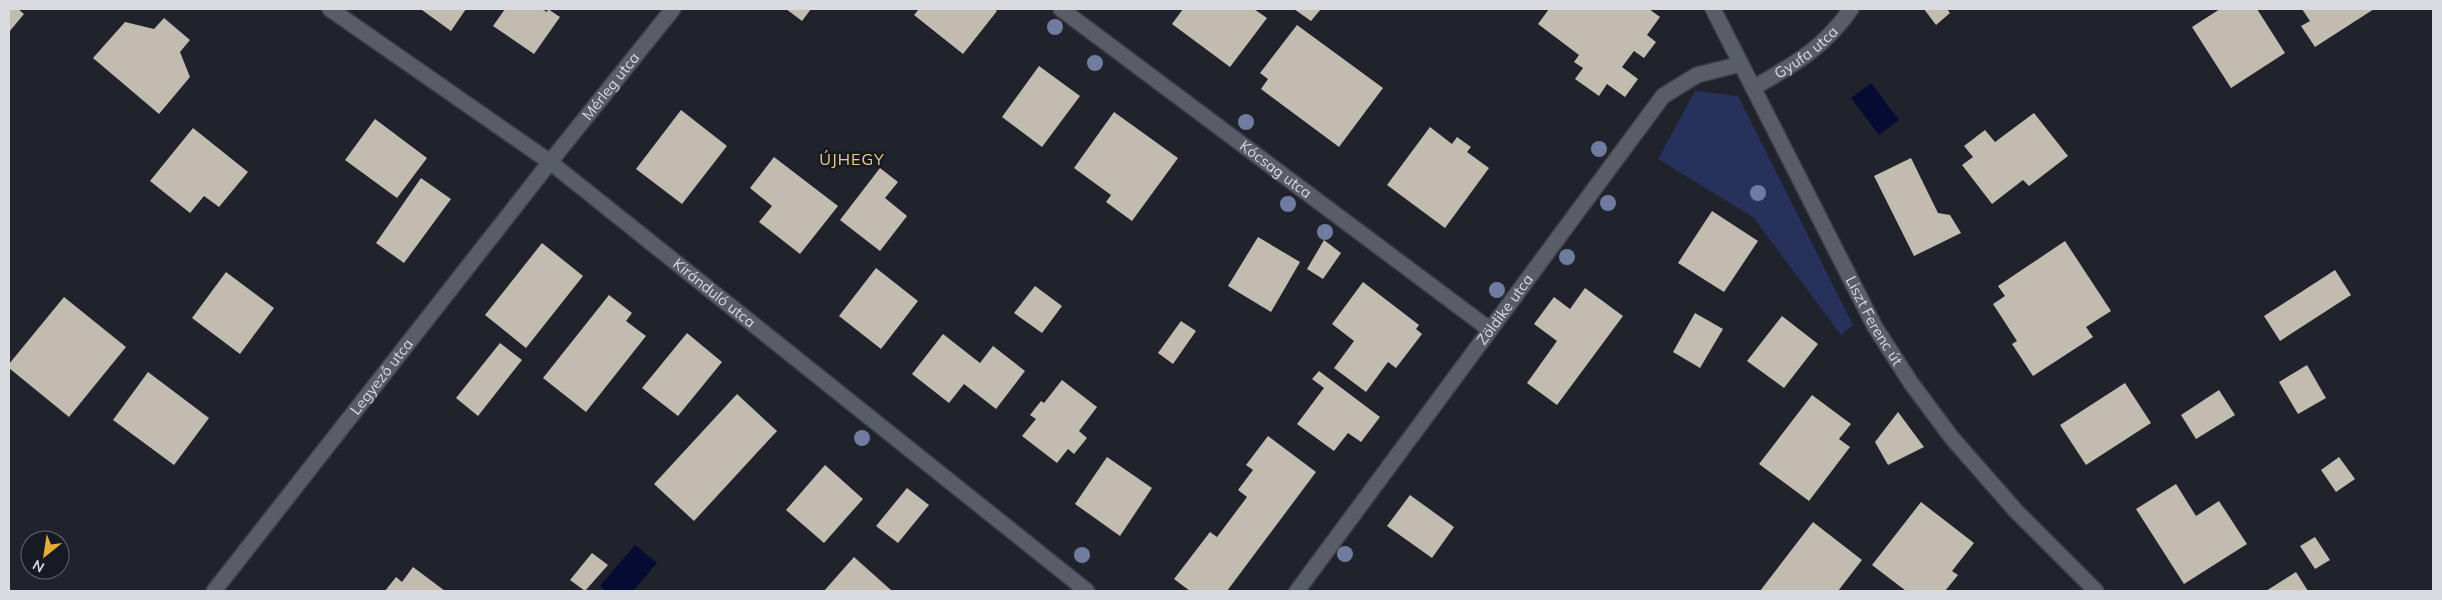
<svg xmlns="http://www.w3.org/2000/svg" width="2442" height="600" viewBox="0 0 2442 600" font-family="Mulish,sans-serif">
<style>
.green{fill:#26325b}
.water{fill:#060b33}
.building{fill:#c2bcb0}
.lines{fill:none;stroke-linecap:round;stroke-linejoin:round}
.minor-casing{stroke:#3b3d45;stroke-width:18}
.minor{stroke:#595d67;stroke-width:15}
.tree{fill:#6f7ca0}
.labels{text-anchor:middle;stroke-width:5;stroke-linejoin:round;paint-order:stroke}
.street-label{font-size:15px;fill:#d8dae0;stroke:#171a22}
.neighbourhood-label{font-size:16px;letter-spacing:1px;fill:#f5cd85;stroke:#171a22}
</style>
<rect width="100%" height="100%" fill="#20232c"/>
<!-- green -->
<path class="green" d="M1695,91L1738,96L1853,325L1841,335L1753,217L1658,159Z"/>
<!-- water -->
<path class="water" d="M1871,83L1899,120L1879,135L1851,98Z
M635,545L657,563L633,591H606L600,586Z"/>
<!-- building -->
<path class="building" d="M9,9H18L24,14L9,32Z
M423,9H466L451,31L422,10Z
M505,9H542L547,12L548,9L560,17L534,54L493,26Z
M786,9H811L802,21Z
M919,9H994L997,11L963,54L914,15Z
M1183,9H1254L1267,18L1230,67L1172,24Z
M1294,9H1321L1311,21Z
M1549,9H1649L1660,17L1647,35L1656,42L1644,58L1634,51L1622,67L1638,79L1625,97L1607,84L1599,96L1575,79L1583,68L1574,62L1579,55L1538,24Z
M1924,9H1947L1950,13L1936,25Z
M2220,9H2257L2285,53L2231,88L2192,27Z
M2302,9H2374L2315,47L2301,26L2310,21Z
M164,18L190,40L180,52L190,77L159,114L93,58L125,22L154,29Z
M1297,25L1383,88L1339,147L1261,89L1268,79L1260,73Z
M1039,66L1080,96L1042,147L1002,117Z
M681,110L727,146L682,204L636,169Z
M1114,112L1178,158L1132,221L1106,202L1111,195L1074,168Z
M2034,113L2068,156L2029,186L2023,180L1992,204L1962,165L1973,157L1964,146L1985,130L1995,142Z
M375,119L427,158L397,198L345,160Z
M1430,127L1452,144L1457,137L1471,147L1467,152L1489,168L1445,228L1387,185Z
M193,128L248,172L219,207L204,196L190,213L150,181Z
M774,157L838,206L800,254L759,222L772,206L750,188Z
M1911,158L1938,213L1950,215L1961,233L1914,256L1874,176Z
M880,168L898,182L885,198L907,216L880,251L840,220Z
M421,178L451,199L404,263L376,243Z
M1712,211L1758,241L1724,292L1678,263Z
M1258,237L1300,262L1271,312L1228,286Z
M1324,240L1341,253L1323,279L1307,269Z
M2065,241L2111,311L2086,327L2093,337L2033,376L2012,344L2017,341L1993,304L2005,296L1998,286Z
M542,243L583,276L526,348L485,315Z
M876,268L918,301L881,349L839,316Z
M2335,270L2351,295L2280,341L2264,316Z
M226,272L274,308L240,354L192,318Z
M1363,282L1419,325L1416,329L1422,334L1396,368L1388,362L1366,392L1334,368L1354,341L1332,324Z
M1035,286L1062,306L1042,333L1014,313Z
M1585,288L1623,316L1557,405L1527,383L1557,341L1534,324L1554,297L1570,309Z
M609,295L632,313L626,321L646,336L586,412L543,378Z
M64,297L126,347L69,417L9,368V364Z
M1695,313L1723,329L1700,368L1673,352Z
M1782,316L1818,344L1784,388L1747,361Z
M1181,321L1196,331L1173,364L1158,353Z
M687,333L722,362L678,416L642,388Z
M943,334L980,363L993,346L1025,371L996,409L964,384L949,403L912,374Z
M500,343L522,360L478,416L456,398Z
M2307,365L2326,398L2298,414L2279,382Z
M1319,371L1380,417L1361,442L1348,433L1334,451L1297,424L1324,388L1312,379Z
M148,372L209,418L174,465L113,420Z
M1062,380L1097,407L1079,431L1087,438L1074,454L1068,449L1057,463L1022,436L1036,419L1030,415L1041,401L1044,403Z
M2125,383L2151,423L2086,465L2060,425Z
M2219,390L2235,415L2196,439L2181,415Z
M737,394L777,431L694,521L654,484Z
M1812,395L1851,424L1839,439L1850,447L1809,501L1759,464Z
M1898,412L1924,447L1888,465L1875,442Z
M1268,436L1316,472L1227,591H1190L1174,579L1210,532L1217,537L1247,497L1238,490L1253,470L1246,465Z
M1107,457L1152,488L1120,536L1075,504Z
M2339,457L2355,479L2336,492L2321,470Z
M825,465L863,499L824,543L786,510Z
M2176,484L2196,516L2219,501L2247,544L2184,584L2136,509Z
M907,488L929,505L898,543L876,526Z
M1410,495L1454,527L1432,558L1387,526Z
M1921,502L1974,543L1952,571L1958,575L1945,591H1906L1872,565Z
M1813,522L1862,560L1838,591H1760Z
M2315,537L2330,560L2315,569L2300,546Z
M592,553L608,565L585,591L570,580Z
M854,557L892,591H824Z
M413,567L445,591H385L396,577L402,582Z
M2296,572L2308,591H2266Z"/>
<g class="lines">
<defs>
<g id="minor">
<path id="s1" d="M330,9L550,162L1087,591"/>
<path id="s2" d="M1061,9L1489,329"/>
<path id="s3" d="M1713,9L1875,327L1911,383L1952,438L2016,511L2096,591"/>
<path id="s4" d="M1753,88C1793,65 1824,48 1851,9"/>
<path id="s5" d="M214,591L550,162L673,9"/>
<path id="s6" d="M1297,591L1663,96L1697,75L1741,64"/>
</g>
</defs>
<!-- minor casing -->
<use href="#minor" class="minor-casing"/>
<!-- minor -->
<use href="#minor" class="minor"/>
</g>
<!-- trees -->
<g class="tree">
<circle cx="1055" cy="27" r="8"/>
<circle cx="1095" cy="63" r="8"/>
<circle cx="1246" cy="122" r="8"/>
<circle cx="1599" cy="149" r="8"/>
<circle cx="1758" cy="193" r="8"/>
<circle cx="1608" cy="203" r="8"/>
<circle cx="1288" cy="204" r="8"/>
<circle cx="1325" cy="232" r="8"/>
<circle cx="1567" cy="257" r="8"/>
<circle cx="1497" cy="290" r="8"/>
<circle cx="862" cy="438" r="8"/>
<circle cx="1345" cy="554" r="8"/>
<circle cx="1082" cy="555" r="8"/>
</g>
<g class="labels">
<!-- street labels -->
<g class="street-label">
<text dy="5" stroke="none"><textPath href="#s4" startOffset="64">Gyufa utca</textPath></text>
<text dy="5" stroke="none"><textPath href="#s5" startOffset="642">Mérleg utca</textPath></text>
<text dy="5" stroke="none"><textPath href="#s2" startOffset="268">Kócsag utca</textPath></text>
<text dy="5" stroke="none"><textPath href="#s1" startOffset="478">Kiránduló utca</textPath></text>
<text dy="5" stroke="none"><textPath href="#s6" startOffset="350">Zöldike utca</textPath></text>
<text dy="5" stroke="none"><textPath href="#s3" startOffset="351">Liszt Ferenc út</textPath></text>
<text dy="5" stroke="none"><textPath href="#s5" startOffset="272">Legyező utca</textPath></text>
</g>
<!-- neighbourhood labels -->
<g class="neighbourhood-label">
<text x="852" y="165">ÚJHEGY</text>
</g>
</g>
<!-- border -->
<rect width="2442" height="600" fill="none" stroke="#d8dae0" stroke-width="20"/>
<!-- north arrow -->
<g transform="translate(45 555) rotate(210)"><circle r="24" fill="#171a22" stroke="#64676e"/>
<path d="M0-4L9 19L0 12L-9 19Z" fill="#e6ad36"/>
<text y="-8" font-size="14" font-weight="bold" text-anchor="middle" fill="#d8dae0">N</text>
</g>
</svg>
